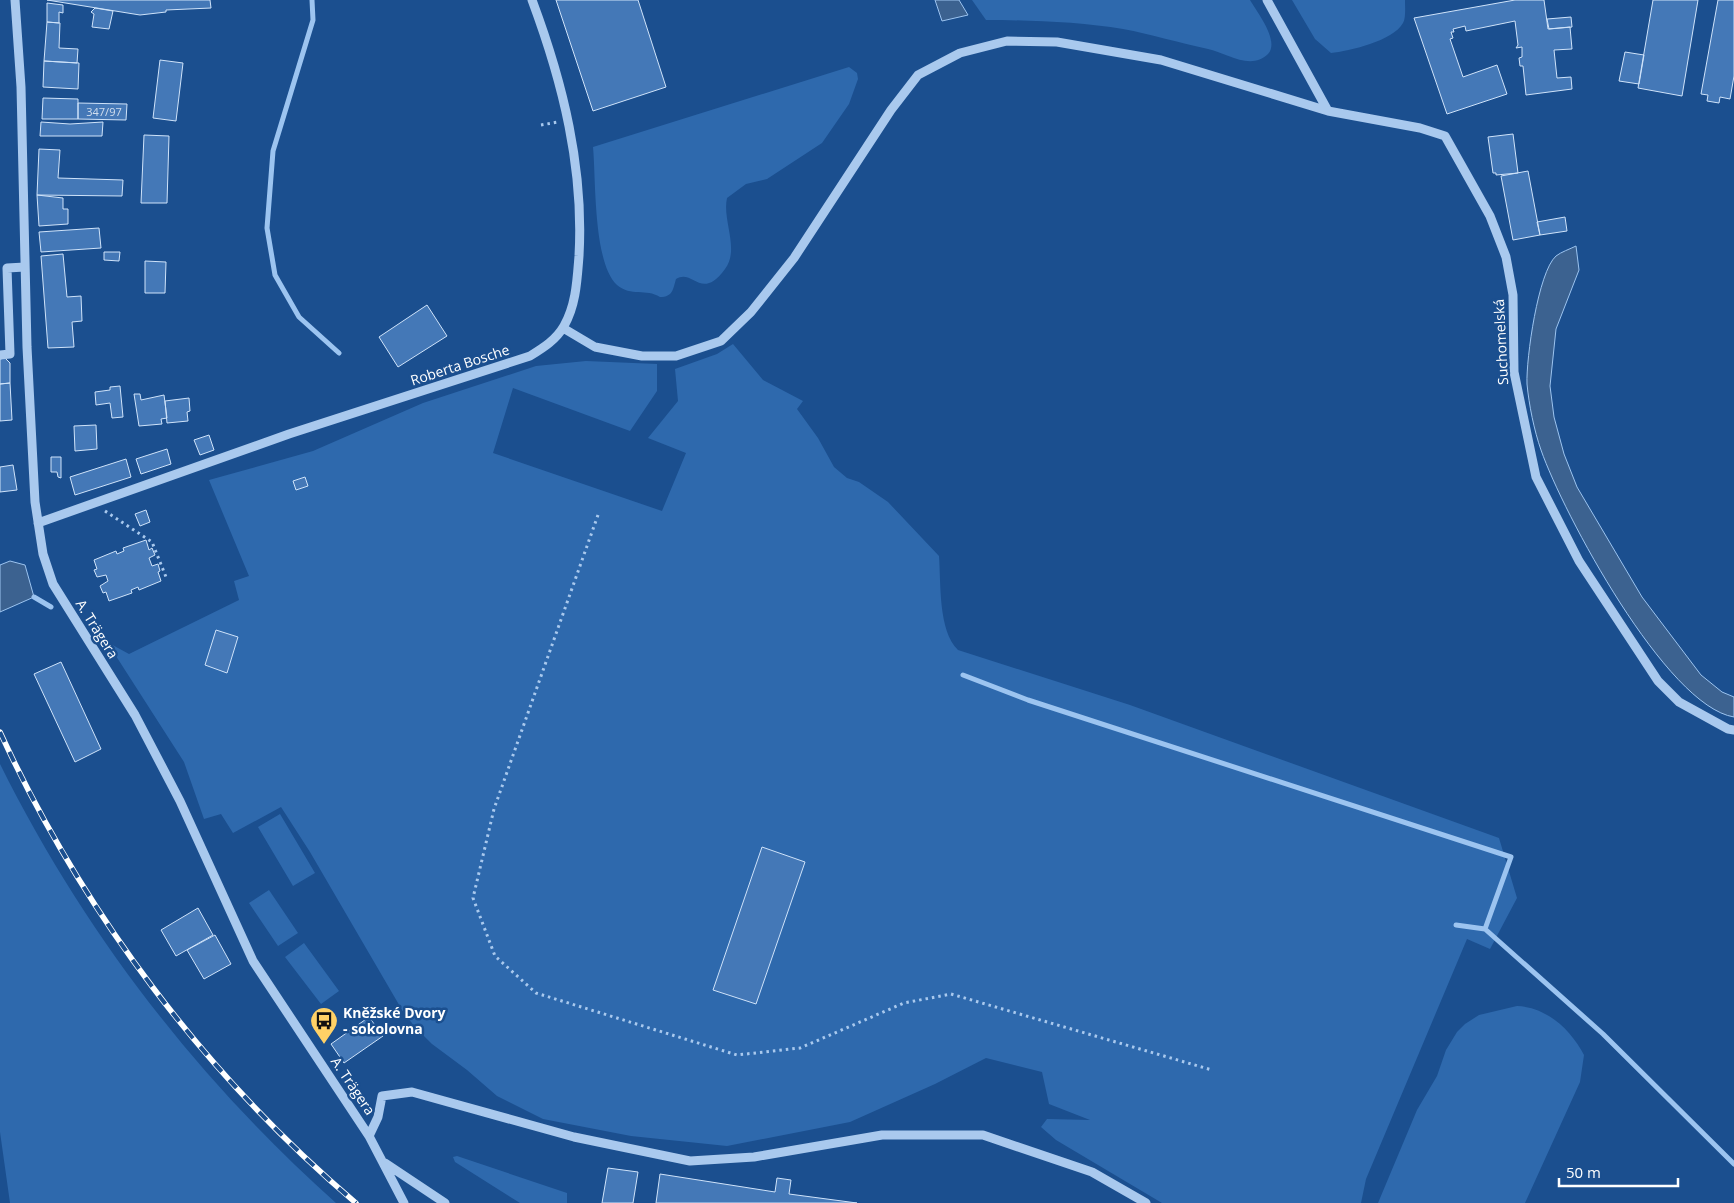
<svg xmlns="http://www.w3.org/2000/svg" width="1734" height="1203" viewBox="0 0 1734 1203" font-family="'Open Sans',sans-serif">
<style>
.green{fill:#2e69ad}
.water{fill:#3c6290;stroke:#9cc4f0}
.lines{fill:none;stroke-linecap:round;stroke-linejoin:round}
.stream{stroke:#9cc4f0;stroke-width:5}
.building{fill:#4478b7;stroke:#cfe3fa}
.path{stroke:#a9c9ee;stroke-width:3;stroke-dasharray:2.5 4;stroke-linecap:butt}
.minor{stroke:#a9c9ee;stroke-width:9}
.rail-casing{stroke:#fff;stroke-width:5.5}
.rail{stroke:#1b4f8f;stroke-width:4;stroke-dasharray:11;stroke-linecap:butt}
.labels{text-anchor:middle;stroke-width:5;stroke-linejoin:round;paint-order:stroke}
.number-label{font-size:11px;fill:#d0dded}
.street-label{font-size:14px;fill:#fff;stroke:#1b4f8f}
.poi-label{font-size:14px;font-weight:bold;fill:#fff;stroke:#1b4f8f;text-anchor:start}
</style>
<rect width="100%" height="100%" fill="#1b4f8f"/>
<!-- green -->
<path class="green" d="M972,0H1250C1257,12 1280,41 1268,54C1251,71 1226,53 1208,49C1179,43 1151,34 1123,29C1081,22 1029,20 986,20Z
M1292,0H1405C1405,7 1406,18 1403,23C1393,41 1349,51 1331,53L1315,39Z
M849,67L857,73L858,79L849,104L822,143L767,179L746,184L727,198C722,221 740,249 725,269C701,302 693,268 676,279C673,289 673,297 660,297C646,288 631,297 617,285C593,263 596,179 593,147Z
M733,344L763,380L803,401L797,409L818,438L834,467L847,478L859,482L888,502L939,556C941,582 938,631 958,650L1130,705L1499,838L1517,898L1490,949L1467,939L1366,1179L1361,1203H1162L1056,1140L1041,1127L1047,1119L1090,1120L1049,1104L1042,1072L986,1058L935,1084L850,1122L727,1146L631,1136L543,1119L497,1096L467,1070L432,1044L420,1032L411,1027L412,1023L405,1015L310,852L281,807L233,833L221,814L204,819L184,762L107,642L129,654L239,600L234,581L249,576L209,480L313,451L423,403L536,366L586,361L657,364V391L630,431L513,388L493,453L662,511L686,453L648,438L678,401L675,369L717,354Z
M0,764C83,931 197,1079 336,1203H10L0,1132Z
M280,814L315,873L293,886L258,827Z
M269,890L298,933L278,946L249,903Z
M304,943L339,991L321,1004L285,957Z
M1517,1006C1547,1007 1571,1030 1584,1055L1580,1082L1525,1203H1378L1417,1110L1437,1076L1446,1050L1457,1032L1465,1024L1479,1015Z
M457,1156L567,1193V1203H520L455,1162L453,1157Z"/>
<!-- water -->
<path class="water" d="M935,0H959L968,15L942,21Z
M1576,246L1579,270L1556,329L1550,386L1554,417L1564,454L1577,487L1642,597L1701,675L1722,692L1734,697V717C1666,706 1563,513 1541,450C1534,430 1529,405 1527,384C1526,359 1538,272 1556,256C1561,252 1570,249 1576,246Z
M10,561L25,565L34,597L0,612V565Z"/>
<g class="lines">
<!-- stream -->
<path class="stream" d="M312,0L313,20L273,151L267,228L275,275L299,317L339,353
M34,597L51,607
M963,675L1028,700L1511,857L1485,929L1603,1034L1734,1164
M1456,925L1485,929"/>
</g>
<!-- building -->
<path class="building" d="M47,0H210L211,8L166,10V12L140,15Z
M556,0H638L666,87L593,111Z
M1515,0H1544L1548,29L1570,27L1572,49L1554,50L1557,78L1571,77L1572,89L1526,95L1523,66H1520L1519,58L1522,57V47L1516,48L1518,45L1515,21L1466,31L1465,26L1453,29L1454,32H1451L1453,38L1450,39L1463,77L1497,65L1507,94L1447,114L1414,18Z
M1653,0H1698L1682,96L1638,88Z
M1718,0H1734V76L1730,99L1720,97L1719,103L1707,101L1708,95L1701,94Z
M47,3L63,5V13L59,12V23L47,22Z
M95,8L113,11L109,29L92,27L94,14L91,12Z
M1571,17L1572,27L1549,29L1547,19Z
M47,22L60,23L59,48L78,49L77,63L44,61Z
M1625,52L1644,55L1639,84L1619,81Z
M160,60L183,63L176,121L153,118Z
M44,61L79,63L78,89L43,87Z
M43,98L78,99V119H42Z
M78,103L127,104L126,120L78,119Z
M41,122L70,124L103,122L102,136H40Z
M1513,134L1518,173L1496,175V173H1493L1488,137Z
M144,135L169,136L167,203H141Z
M39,149L60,150L58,178L123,180L122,196L37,195Z
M1528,171L1540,235L1513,240L1501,176Z
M37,195L63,198V209H68V224L39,226Z
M1565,217L1567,231L1540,235L1537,222Z
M99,228L101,248L41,252L39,232Z
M104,252H120L119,261L104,260Z
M63,254L67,297L81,296L82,321L72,322L74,347L48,348L41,256Z
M145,261L166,262L165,293H145Z
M427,305L447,336L398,367L379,337Z
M5,358L10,363V383L0,384V359Z
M10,383L12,420L0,421V384Z
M120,386L123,417L112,418L110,403L96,405L95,392L110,390V387Z
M134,394H140L141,400L164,395L167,418L161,419L162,424L139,426Z
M189,398L190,411L187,412L188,421L167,423L165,401Z
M96,425L97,449L75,451L74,426Z
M209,435L214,450L200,455L194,440Z
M167,449L171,464L141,474L136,459Z
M51,457H61V478L58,477L57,472H51Z
M126,459L131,477L75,495L70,477Z
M13,465L17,490L0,492V467Z
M305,477L308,486L296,490L293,481Z
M146,510L150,522L140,526L135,514Z
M146,540L149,550L152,548L155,555L149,558L152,566L158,564L160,571L158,572L161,581L139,590L138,587L131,590L132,593L109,601L106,592L103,593L100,586L108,581L106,575L97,577L94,570L97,569L94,560L116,551L117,554L124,551L123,548Z
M216,630L238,637L227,673L205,665Z
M61,662L101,749L75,762L34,674Z
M762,847L805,862L756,1004L713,990Z
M198,908L213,935L176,956L161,930Z
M215,935L231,964L204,979L187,950Z
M369,1017L383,1036L344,1063L331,1044Z
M608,1168L638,1172L633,1203H602Z
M660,1174L775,1192L777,1178L791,1180L789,1194L857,1203H656Z"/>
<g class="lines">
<!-- path -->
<path class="path" d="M541,125L558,122
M105,511L152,542L166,577
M598,515L494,809L473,898L495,956L536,993L737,1055L800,1048L904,1003L951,994L1212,1070"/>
<!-- minor -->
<path class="minor" d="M15,0L21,87L27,347L35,502L43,554L53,584L135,715L180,801L253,961L369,1136L404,1203
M1267,0L1328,111
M563,328L595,347L642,356H676L721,341L751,312L794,258L891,110L918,75L960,53L1007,41L1057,42L1161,60L1328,111L1420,128L1445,136L1490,216L1506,257L1513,295L1514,372L1536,477L1579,561L1658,681L1679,702L1728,729L1734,730
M0,355L10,354L7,268L25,267
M38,523L289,434L530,356C543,348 556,340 564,326C576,305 577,281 579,256C584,168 563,83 532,0
M369,1136L378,1117L382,1096L412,1092L574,1137L690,1161L754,1157L882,1135H983L1092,1172L1146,1203
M385,1163L445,1203"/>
<defs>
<path id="rail" d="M0,732C82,911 206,1076 356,1203"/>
</defs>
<!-- rail casing -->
<use href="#rail" class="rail-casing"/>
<!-- rail -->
<use href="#rail" class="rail"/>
</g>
<!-- icons -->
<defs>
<symbol id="bus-pin" viewBox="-11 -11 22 30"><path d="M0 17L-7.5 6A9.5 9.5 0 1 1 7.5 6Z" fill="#ffd166" stroke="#1b4f8f"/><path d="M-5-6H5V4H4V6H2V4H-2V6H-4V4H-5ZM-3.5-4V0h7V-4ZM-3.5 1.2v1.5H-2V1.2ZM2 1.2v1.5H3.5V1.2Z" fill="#111"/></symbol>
</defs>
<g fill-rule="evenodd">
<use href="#bus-pin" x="308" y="1005" width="32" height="43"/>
</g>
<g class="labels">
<!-- number labels -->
<g class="number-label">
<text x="104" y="116">347/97</text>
</g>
<!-- street labels -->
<g class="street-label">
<text transform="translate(1501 342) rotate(-93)" y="5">Suchomelská</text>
<text transform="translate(460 365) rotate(-18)" y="5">Roberta Bosche</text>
<text transform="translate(97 629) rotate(58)" y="5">A. Trägera</text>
<text transform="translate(353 1086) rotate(56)" y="5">A. Trägera</text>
</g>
<!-- poi labels -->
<g class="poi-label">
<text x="343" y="1018">Kněžské Dvory<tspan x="343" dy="16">- sokolovna</tspan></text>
</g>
</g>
<!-- scale -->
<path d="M1559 1178v8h119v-8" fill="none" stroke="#ffffff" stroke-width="2.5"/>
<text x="1566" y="1178" font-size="15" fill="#ffffff" stroke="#1b4f8f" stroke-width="4" paint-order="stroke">50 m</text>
</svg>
